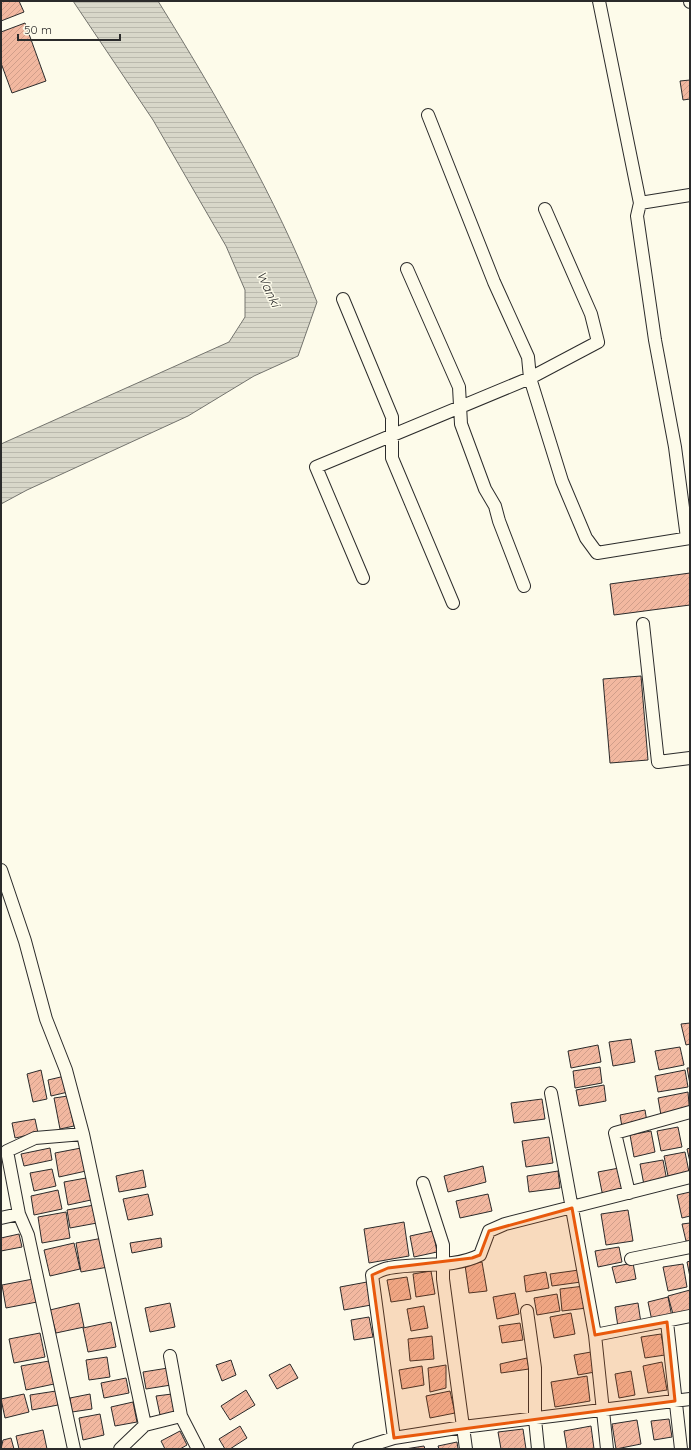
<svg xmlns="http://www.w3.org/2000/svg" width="691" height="1450" viewBox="0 0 691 1450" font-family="Quicksand,sans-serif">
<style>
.water{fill:url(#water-rules);stroke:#74746e}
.building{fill:url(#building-hatch);stroke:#2b2b2b}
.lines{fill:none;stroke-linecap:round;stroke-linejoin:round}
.street-casing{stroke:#2b2b2b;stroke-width:14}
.street{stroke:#fdfbea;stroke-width:12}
.marked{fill:#e8590c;fill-opacity:0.2;stroke:#e8590c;stroke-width:3;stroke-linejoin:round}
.labels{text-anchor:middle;stroke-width:3;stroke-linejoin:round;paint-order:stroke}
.water-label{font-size:13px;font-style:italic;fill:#2b2b2b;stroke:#fdfbea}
</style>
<defs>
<pattern id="water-rules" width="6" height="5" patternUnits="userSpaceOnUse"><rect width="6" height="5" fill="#d8d7c9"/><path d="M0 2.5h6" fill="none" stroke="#bab9ad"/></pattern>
<pattern id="building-hatch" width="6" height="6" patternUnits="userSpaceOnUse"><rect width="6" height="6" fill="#f2b8a0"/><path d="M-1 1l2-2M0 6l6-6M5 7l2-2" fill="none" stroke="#d09e8a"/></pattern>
</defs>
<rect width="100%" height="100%" fill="#fdfbea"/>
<!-- water -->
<path class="water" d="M73,1H158C218,98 275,196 317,302L298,356L254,376L188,416L27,490L1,504V444L229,342L245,317V290L226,246L153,120Z"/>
<!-- building -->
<path class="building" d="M1,1H19L24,12L1,21Z
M25,23L46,81L12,93L1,63V32Z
M690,80V99L683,100L680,81Z
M690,573V605L614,615L610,584Z
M641,676L648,760L610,763L603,679Z
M690,1023V1044L686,1045L681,1024Z
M631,1039L635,1062L613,1066L609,1042Z
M598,1045L601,1062L571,1068L568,1051Z
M680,1047L684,1065L659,1070L655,1051Z
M600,1067L602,1083L575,1088L573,1071Z
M687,1068H690V1084Z
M41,1070L47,1099L33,1102L27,1074Z
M685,1070L688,1087L658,1092L655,1076Z
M65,1076L68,1092L51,1096L48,1080Z
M604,1085L606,1101L579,1106L576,1090Z
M688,1092L690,1116L662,1121L658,1098Z
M68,1096L74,1126L60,1129L54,1098Z
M542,1099L545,1119L514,1123L511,1103Z
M645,1110L647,1122L622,1127L620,1115Z
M35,1119L38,1133L15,1138L12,1123Z
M678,1127L682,1147L661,1151L657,1131Z
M651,1131L655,1152L634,1157L630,1135Z
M549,1137L553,1163L526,1167L522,1141Z
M50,1148L52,1160L24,1166L21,1154Z
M81,1148L86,1171L59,1177L55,1153Z
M690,1148V1162L687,1149Z
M685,1152L689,1172L668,1176L664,1156Z
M663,1160L667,1181L644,1185L640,1164Z
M483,1166L486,1182L448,1192L444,1176Z
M619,1168L624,1193L603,1197L598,1172Z
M52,1169L56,1186L34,1191L30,1173Z
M143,1170L146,1187L119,1192L116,1176Z
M558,1171L560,1188L529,1192L527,1176Z
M86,1178L91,1200L68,1205L64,1182Z
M58,1190L62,1209L34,1215L31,1196Z
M690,1192V1216L682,1218L677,1195Z
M148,1194L153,1215L128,1220L123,1199Z
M488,1194L492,1211L460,1218L456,1201Z
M94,1205L97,1223L70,1228L67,1210Z
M628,1210L633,1241L606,1245L601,1214Z
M66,1212L70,1238L42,1243L38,1217Z
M404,1222L409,1256L369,1263L364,1229Z
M690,1223V1241H686L682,1224Z
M433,1231L437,1252L414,1257L410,1236Z
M19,1234L22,1247L1,1251V1238Z
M103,1238L108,1267L81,1272L76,1243Z
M161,1238L162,1247L132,1253L130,1243Z
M74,1243L80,1269L50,1276L44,1250Z
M619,1247L622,1262L598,1267L595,1251Z
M690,1261V1277L687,1262Z
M482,1262L487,1291L469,1293L465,1265Z
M633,1263L636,1279L616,1283L612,1267Z
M683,1264L687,1287L668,1291L663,1267Z
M579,1270L581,1282L552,1286L550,1274Z
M431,1271L435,1294L416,1297L413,1274Z
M546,1272L549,1288L526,1292L524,1276Z
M407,1277L411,1299L391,1302L387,1280Z
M33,1279L37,1302L6,1308L2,1285Z
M367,1282L371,1305L344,1310L340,1287Z
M584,1286L587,1308L562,1311L560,1289Z
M690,1290V1310L673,1314L668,1296Z
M515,1293L519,1314L497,1319L493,1297Z
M557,1294L560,1311L537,1315L534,1298Z
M668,1297L672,1317L652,1321L648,1302Z
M79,1303L84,1327L56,1333L50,1310Z
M170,1303L175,1327L150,1332L145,1308Z
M638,1303L641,1323L618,1327L615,1307Z
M424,1306L428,1328L411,1331L407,1309Z
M571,1313L575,1334L554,1338L550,1317Z
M369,1317L373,1337L354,1340L351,1320Z
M111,1322L116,1347L88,1352L83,1328Z
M520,1323L523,1340L502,1343L499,1326Z
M40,1333L45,1357L14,1363L9,1339Z
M661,1334L665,1355L645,1358L641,1337Z
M432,1336L434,1359L410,1361L408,1339Z
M591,1352L595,1372L578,1375L574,1355Z
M107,1357L110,1377L89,1380L86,1360Z
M527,1358L529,1369L501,1373L500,1364Z
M231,1360L236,1375L222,1381L216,1365Z
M49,1361L54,1384L26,1390L21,1366Z
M662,1362L667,1390L648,1393L643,1366Z
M290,1364L298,1378L277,1389L269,1375Z
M446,1365V1388L430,1392L428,1368Z
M422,1366L424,1385L402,1389L399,1370Z
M168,1368L171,1385L146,1389L143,1372Z
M631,1371L635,1395L619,1398L615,1374Z
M587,1376L590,1401L555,1407L551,1382Z
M126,1378L129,1393L104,1398L101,1383Z
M246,1390L255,1405L230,1420L221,1406Z
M56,1391L58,1405L32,1410L30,1395Z
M450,1391L455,1413L430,1418L426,1396Z
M24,1394L29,1412L5,1418L1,1399Z
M90,1394L92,1409L72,1412L70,1398Z
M172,1394L176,1413L160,1415L156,1396Z
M133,1402L137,1422L115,1426L111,1407Z
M100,1414L104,1435L83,1440L79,1418Z
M669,1419L672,1437L654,1440L651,1421Z
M637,1420L641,1444L616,1449L612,1424Z
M240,1426L247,1438L230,1449H225L219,1439Z
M591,1426L594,1449H567L564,1431Z
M523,1429L526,1449H501L498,1432Z
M43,1430L47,1449H19L16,1436Z
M180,1431L187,1445L180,1449H165L161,1441Z
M11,1438L14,1449H1L3,1440Z
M457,1442L458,1449H439L438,1446Z
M424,1446L425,1449H405Z"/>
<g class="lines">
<defs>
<path id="street" d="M599,1L640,203L637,216L655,340L675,447L687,538
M690,1V2
M428,115L494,282L528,357L530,378L562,481L586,538L597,553L690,538
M640,203L690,195
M407,269L459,387L461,424L485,489L495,506L499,521L524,586
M343,299L392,417V458L453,603
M363,578L316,467L530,378L598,342L591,314L545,209
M643,624L658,762L690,758
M1,870L25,941L46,1019L66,1070L83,1134L145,1425
M551,1093L595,1335L607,1449
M423,1183L443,1245V1279L466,1449
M629,1193L615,1133L690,1112
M1,1218L19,1214
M631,1259L690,1247
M527,1311L535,1368V1419L538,1449
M667,1322L681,1449
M595,1335L690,1316
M181,1416L198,1449
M394,1438L372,1275C377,1272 383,1269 389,1268C418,1262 452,1269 480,1255L489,1231L505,1224L690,1177
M74,1449L28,1235L19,1214L7,1151L35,1138L83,1134
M120,1449L145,1425L181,1416L170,1356
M359,1449L394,1438L463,1427L690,1399"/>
</defs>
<!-- street casing -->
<use href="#street" class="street-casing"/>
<!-- street -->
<use href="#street" class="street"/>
</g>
<!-- marked area -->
<path class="marked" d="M572,1208L595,1335L667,1322L675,1401L394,1438L372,1275L388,1268L472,1258L480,1255L489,1231Z"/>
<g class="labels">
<!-- water labels -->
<g class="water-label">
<text transform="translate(269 289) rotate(65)" y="5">Wanki</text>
</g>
</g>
<!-- border -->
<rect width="691" height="1450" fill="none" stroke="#2b2b2b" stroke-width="4"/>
<!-- scale -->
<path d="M18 34v6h102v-6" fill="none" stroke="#2b2b2b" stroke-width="2"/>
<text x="24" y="34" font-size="12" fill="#2b2b2b" stroke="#fdfbea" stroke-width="3" paint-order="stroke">50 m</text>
</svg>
